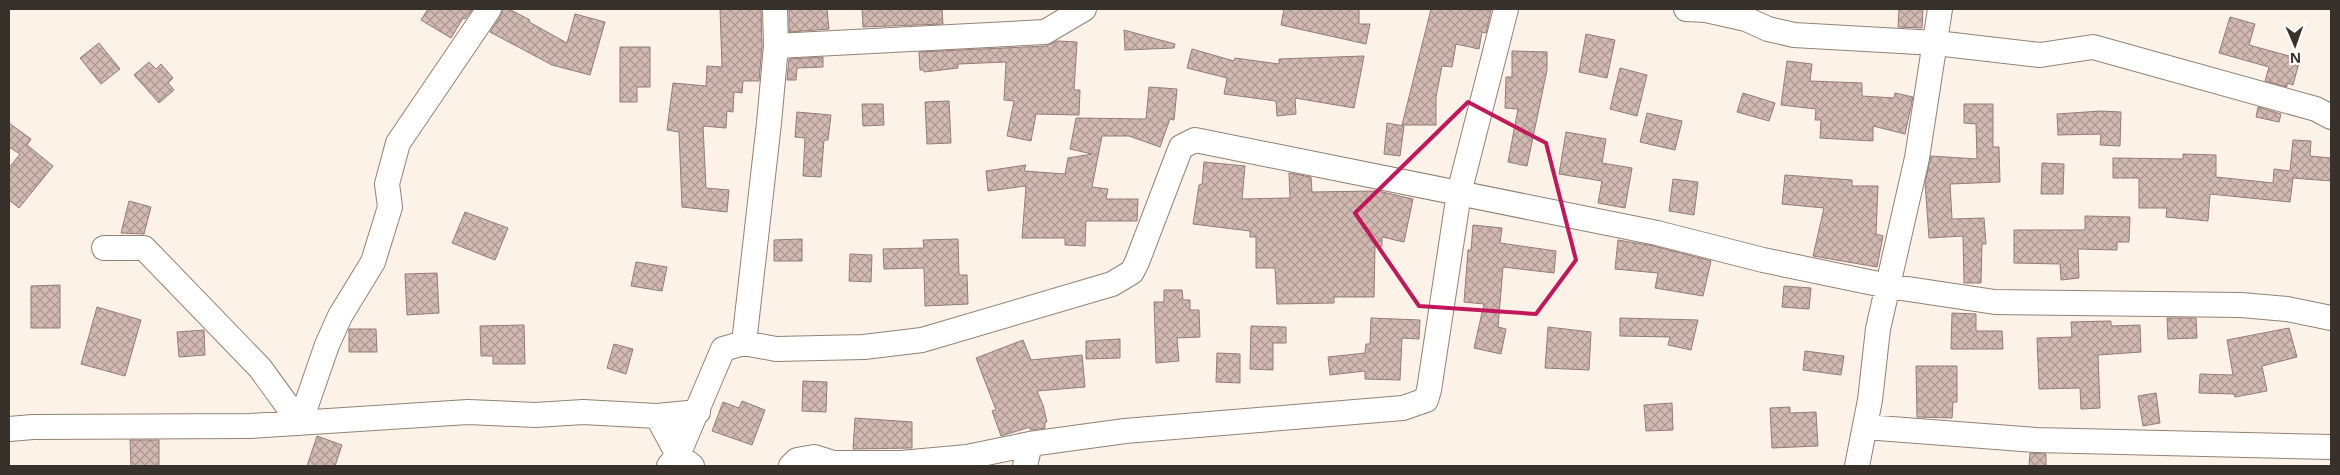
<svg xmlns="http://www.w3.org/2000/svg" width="2340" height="475" viewBox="0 0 2340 475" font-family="'Open Sans',sans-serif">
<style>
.building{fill:url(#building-cross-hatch);stroke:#947d76}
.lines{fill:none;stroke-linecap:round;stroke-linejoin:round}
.minor-casing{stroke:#938273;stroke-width:26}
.minor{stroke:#fff;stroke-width:24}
.marked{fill:none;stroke:#c2185b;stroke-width:4;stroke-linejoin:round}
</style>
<defs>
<pattern id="building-cross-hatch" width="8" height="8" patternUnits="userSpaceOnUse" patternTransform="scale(1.25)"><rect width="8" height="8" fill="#d2b9b2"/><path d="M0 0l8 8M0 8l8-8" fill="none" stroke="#ab9791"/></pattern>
</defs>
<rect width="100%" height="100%" fill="#fdf2e8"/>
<!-- building -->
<path class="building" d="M428,9H473L465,19L463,18L451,38L421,20Z
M503,9H509L530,20L529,22L567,43L575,14L605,22L590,75L552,65L490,32L500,17Z
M720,9H761L762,46L759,81H743L742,93L734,92L733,112L727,111L726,128L703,126L706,188L729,190L727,212L682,207L679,132L667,130L673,83L706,86L707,66L722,67Z
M789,9H827L829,29L789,32Z
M862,9H942L943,24L863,27Z
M1284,9H1359V24H1370L1366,44L1281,25Z
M1431,9L1491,10L1486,33L1482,32L1479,49L1456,44L1452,67L1442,66L1436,97V125H1402Z
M1899,9H1923L1922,28L1898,27Z
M2230,17L2255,24L2249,45L2300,59L2293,85L2287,83V87L2265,81L2269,67L2219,53Z
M1124,30L1175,44L1174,48L1125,50Z
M1586,34L1615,40L1607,78L1579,72Z
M1057,41L1077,42L1074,90H1080L1079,115L1036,114L1031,141L1007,136L1014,101L1004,100L1006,62L958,64V68L924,72V70H920L919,52L1046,46Z
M99,43L120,69L101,84L80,58Z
M620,47H650V87H637V102H620Z
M1192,49L1234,61L1235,58L1279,64V59L1364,56L1354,108L1295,98L1296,114L1277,116L1276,101L1224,94L1227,78L1187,68Z
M1512,51L1547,52V70L1527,166L1508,162L1518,109L1505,108L1506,77H1512Z
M823,57V67L797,68L796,80H787L789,59Z
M1787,61L1812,64L1810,81L1862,83V96L1894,98L1895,93L1913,97L1905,134L1873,126V141L1820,138L1821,120H1815L1816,109L1781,105Z
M149,62L156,69L161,64L173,78L168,83L174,90L159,103L134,75Z
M1620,68L1647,75L1637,116L1610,109Z
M1149,87L1177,89L1174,120L1170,119L1160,147L1129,136H1102L1092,187L1108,189L1106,199H1138L1137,221H1086L1085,246L1065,245V238H1022L1026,186L988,191L986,171L1026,165L1024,171L1065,174L1068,158L1092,154L1070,149L1076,118L1146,119Z
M1743,93L1775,103L1769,121L1737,112Z
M949,101L951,143L927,144L925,102Z
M862,104H883L884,125L863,126Z
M1964,104H1993V147H1999L2000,182L1950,184L1952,219L1984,218L1986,244H1982L1981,283H1964L1963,236L1929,238L1925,183L1931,156L1977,159L1976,124L1964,123Z
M2258,107L2281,114L2279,122L2256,117Z
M2101,111L2121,112L2120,146L2100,145L2101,134L2058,135L2057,114Z
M797,112L831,115L828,140H824L821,177L803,176L805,138L795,137Z
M1647,113L1682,121L1675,150L1640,142Z
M9,123L31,139L27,145L53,166L19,208L9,200V168L20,154L9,147Z
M1387,123L1404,126L1400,156L1384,154Z
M1566,132L1606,139L1602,163L1632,168L1625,208L1598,203L1602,181L1559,174Z
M2293,140L2311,141L2310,156L2331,158V181L2293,178L2290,202L2210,194L2208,221L2166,217L2167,208H2139V178H2113V158L2183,159V154L2216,155V177L2273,183L2274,169L2290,171Z
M1204,162L1245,166L1242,199L1290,198L1289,173L1311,177L1312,192L1378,191L1413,199L1404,242L1382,237V246H1375L1374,297H1334V303L1277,304L1275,268H1256V237H1250V231L1193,224L1199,185L1202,184Z
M2042,163L2064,164L2063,194H2041Z
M1785,175L1852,180V186H1878L1876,234L1883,236L1877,267L1813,256L1824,208L1782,204Z
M1673,179L1698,182L1694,215L1669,211Z
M129,201L151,207L144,234L121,233Z
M465,212L508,228L495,260L452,243Z
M2085,216L2130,217L2129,242H2117V250L2078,249L2079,278L2061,280L2060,264L2014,263V230H2085Z
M1473,225L1502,228L1500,243L1556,251L1554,273L1503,267L1498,327L1506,329L1501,354L1474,348L1484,304L1464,302L1468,250H1471Z
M802,239V261H774V240Z
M958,239L959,275H967L968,304L925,306L924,268L884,269L883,249L924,248L923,240Z
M1618,240L1654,246L1711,261L1703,296L1655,288L1658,273L1615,269Z
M850,254L872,255L871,282L849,281Z
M636,262L667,267L662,291L631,286Z
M437,273L439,313L407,315L405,274Z
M60,285V328H31V286Z
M1784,286L1811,288L1809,309L1782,307Z
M1164,290H1182L1183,300H1190V310H1199L1200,337L1177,338L1179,361L1156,363L1154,302H1164Z
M97,307L141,320L125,376L81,364Z
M1952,313L1976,314V331H2002L2003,349H1951Z
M1371,318L1420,320L1419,339L1402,338L1400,380L1365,379V371L1330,375L1328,357L1365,353L1366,344H1370Z
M1620,318L1698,320L1691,350L1668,345L1670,337L1620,336Z
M2167,318H2196L2197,338L2168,339Z
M2111,321V326L2140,325L2141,352L2098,355L2100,408L2081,409L2080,388L2039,389L2037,338L2072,337L2071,322Z
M524,325L525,364H493V356H481L480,326Z
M1251,326L1286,327V343H1273V370L1250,369Z
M1548,327L1591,332L1589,370L1545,368Z
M2289,328L2297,357L2262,366L2267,391L2235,397L2234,394L2199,393L2200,374L2233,375L2227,340Z
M349,329H376L377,352H349Z
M204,330L205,355L179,357L177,332Z
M1120,339V358L1086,359V341Z
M1023,340L1031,360L1082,355L1085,387L1037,391L1043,405L1047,422H1045V428L1030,430V427L1001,436L992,411L996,410L976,358Z
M614,344L633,349L626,374L607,368Z
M1805,351L1844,356L1841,375L1803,370Z
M1217,353L1240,354V383L1216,382Z
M1916,366H1957V402H1953L1952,418L1917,417Z
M803,381L827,382L826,412L802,411Z
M2156,393L2160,423L2143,426L2138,396Z
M742,401L765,410L752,445L712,431L723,402L739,408Z
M1672,403L1673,430L1646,431L1644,405Z
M1790,407V413L1816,412L1818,446L1772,448L1770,408Z
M855,418L912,422V448L853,449Z
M317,436L342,445L335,466H307Z
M130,440H159V466H131Z
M2030,453L2046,454V466H2029Z"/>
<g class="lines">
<defs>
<path id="minor" d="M1686,9L1706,10L1746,19L1768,29L1794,35L1936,43L2040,55L2093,47L2316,109L2331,117
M776,46L1045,32L1084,9
M104,248H144L260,368L300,423
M744,343L769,123L776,46L775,9
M657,416L678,455L692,466
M300,423L327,345L340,316L373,262L390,207L387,184L398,143L489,9
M1865,427L2036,440L2331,447
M9,429L33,427L250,426L468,412L535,415L583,412L657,416L698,412
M669,466L678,455L723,349L744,343L776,349L864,347L922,340L1112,284L1132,272L1137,262L1181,147L1195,140L1657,233L1763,260L1888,286L1995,302L2241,305L2287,309L2331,318
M791,466L797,460L814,457L833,463H901L967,457L1030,444L1125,431L1403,408L1426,400L1429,390L1459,193L1506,9
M1025,466L1030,444
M1857,466L1870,400L1878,329L1917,158L1940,9"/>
</defs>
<!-- minor casing -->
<use href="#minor" class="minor-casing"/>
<!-- minor -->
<use href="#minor" class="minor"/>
</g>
<!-- marked area -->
<path class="marked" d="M1468,102L1546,143L1576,260L1536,314L1419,306L1355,213Z"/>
<!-- border -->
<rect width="2340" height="475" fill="none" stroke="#38312b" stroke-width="20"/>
<!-- north arrow -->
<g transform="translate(2295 45) rotate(178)" stroke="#ffffff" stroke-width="4" paint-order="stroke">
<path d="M0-4L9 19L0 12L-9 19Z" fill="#38312b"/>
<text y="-8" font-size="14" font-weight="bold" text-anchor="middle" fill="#38312b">N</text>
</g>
</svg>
